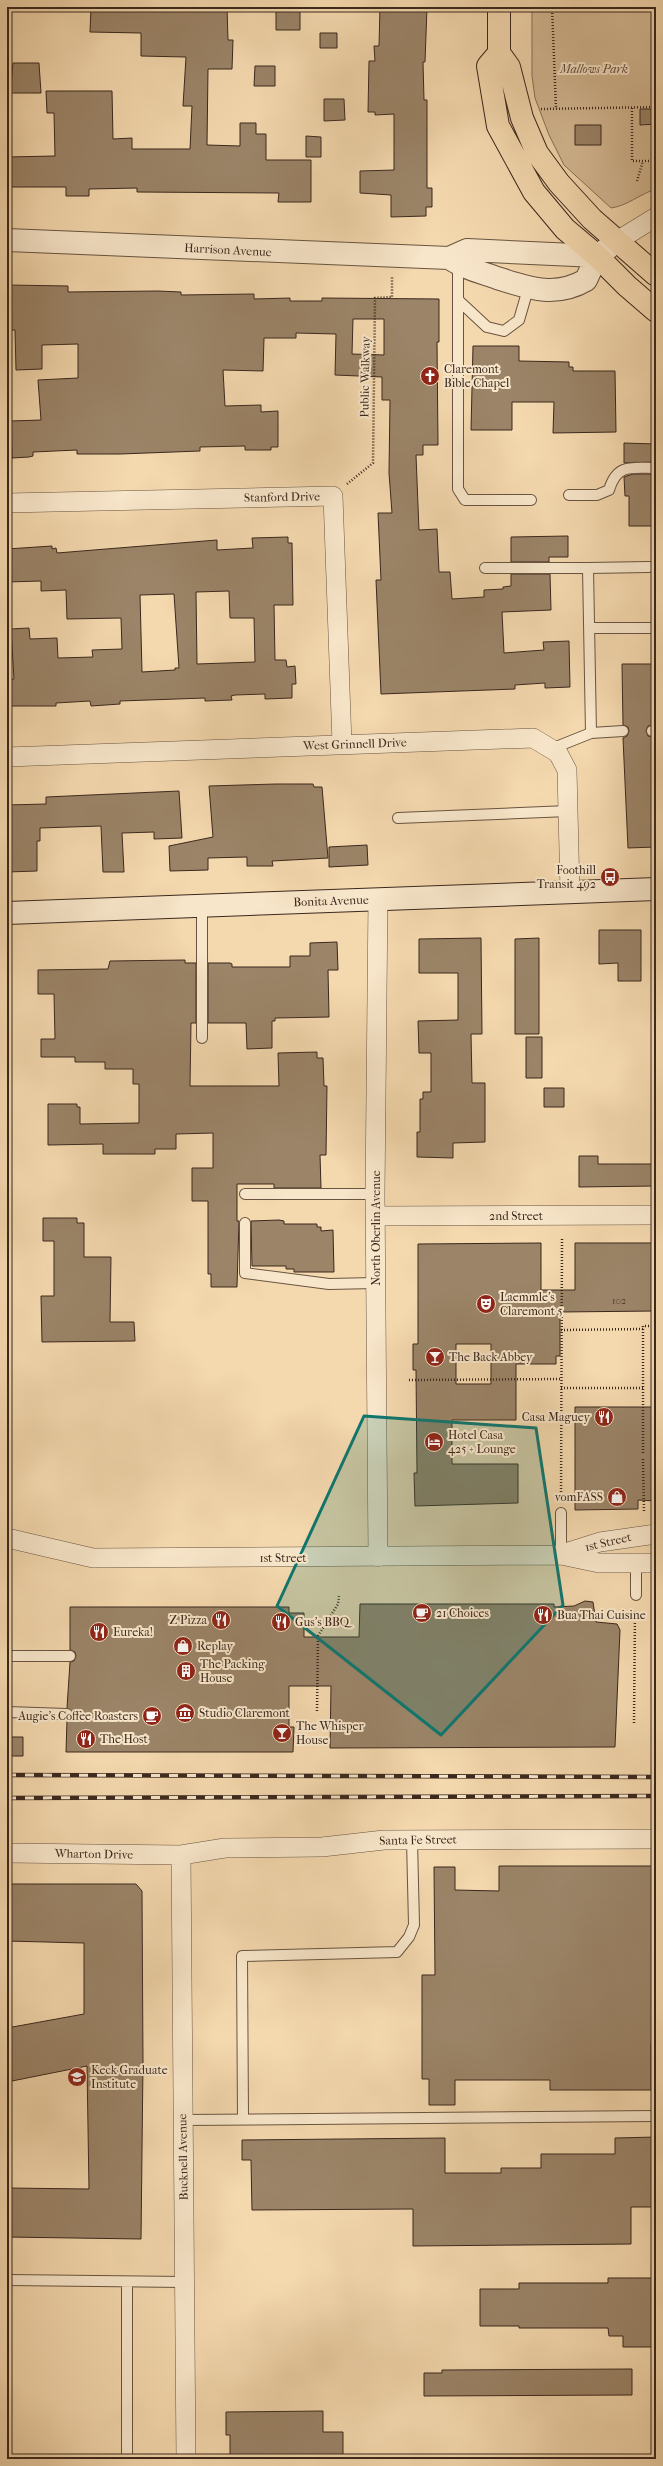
<svg xmlns="http://www.w3.org/2000/svg" width="663" height="2466" viewBox="0 0 663 2466" font-family="'IM FELL French Canon',serif">
<style>
.green{fill:#d5ba95;stroke:#887159}
.building{fill:#9b8468;stroke:#3b281d;fill-rule:evenodd}
.lines{fill:none;stroke-linecap:round;stroke-linejoin:round}
.service-casing{stroke:#695441;stroke-width:12}
.minor-casing{stroke:#695441;stroke-width:20}
.tertiary-casing{stroke:#695441;stroke-width:24}
.secondary-casing{stroke:#3b281d;stroke-width:24}
.primary-casing{stroke:#3b281d;stroke-width:24}
.path{stroke:#3b281d;stroke-width:2.5;stroke-dasharray:1 2;stroke-linecap:butt}
.service{stroke:#f8e6ca;stroke-width:10}
.minor{stroke:#f8e6ca;stroke-width:19}
.tertiary{stroke:#f8e6ca;stroke-width:22}
.secondary{stroke:#f8e6ca;stroke-width:22}
.primary{stroke:#f4d8ae;stroke-width:22}
.rail-casing{stroke:#3b281d;stroke-width:4.5}
.rail{stroke:#f8e6ca;stroke-width:3;stroke-dasharray:9;stroke-linecap:butt}
.marked{fill:#0f766e;fill-opacity:0.2;stroke:#0f766e;stroke-width:3;stroke-linejoin:round}
.labels{text-anchor:middle;stroke-width:4;stroke-linejoin:round;paint-order:stroke}
.number-label{font-size:10px;fill:#533f30}
.park-label{font-size:12px;font-style:italic;fill:#624c3b;stroke:#f8e6ca}
.street-label{font-size:12px;fill:#3b281d;stroke:#f8e6ca}
.poi-label{font-size:12px;fill:#3b281d;stroke:#f8e6ca;text-anchor:start}
</style>
<rect width="100%" height="100%" fill="#f4d8ae"/>
<filter id="stains"><feTurbulence type="fractalNoise" baseFrequency=".005" numOctaves="4"/><feColorMatrix values="0 0 0 0 .2 0 0 0 0 .09 0 0 0 0 .02 0 0 0 .5 -.17"/></filter>
<radialGradient id="worn" r=".72"><stop offset=".6" stop-color="#630" stop-opacity="0"/><stop offset="1" stop-color="#630" stop-opacity=".3"/></radialGradient>
<!-- green -->
<path class="green" d="M532,7H656V189C640,194 627,206 611,208L564,165L549,135L535,98L532,76Z"/>
<!-- building -->
<path class="building" d="M91,7H227L228,40H233L232,69H208L207,145L240,146V123H256V134H266V160H311V202H278L279,193L137,192V188L89,189V196H66V187H7V157L55,156L54,113H47L46,91H112L113,139L132,138V149H190L192,106H183L186,57L141,56V33L90,32Z
M276,7H300V30H276Z
M380,7H427L425,62H423L424,100H427V188H432V207H426V216L391,217V195L360,193V171L394,170V114L375,115V112H368L369,61H375L374,46H379Z
M320,33H337V48H320Z
M13,63H39L41,93H10Z
M255,66H275V86H254Z
M324,99H344L345,120L324,121Z
M640,109H656V124L640,125Z
M575,125H601V145H575Z
M306,136L321,137V157H306Z
M7,285L68,286V292L158,291L181,292V295L254,294V299L290,298V301H322V298L439,299V342H437L438,445H423V455H416L419,530L437,529L439,572H450L452,599L484,597V590L503,589V587L511,586V574H550L551,610L502,612L504,653L544,650L543,642L569,641L570,687L545,688V683L515,685V689L381,694L376,580H381L378,513H392L389,473L390,400H382V377L335,375L336,334L296,333V338H264L263,371L223,370L225,406L261,405V412L278,411V447H271V450H245V446L200,447V451L120,454H77V450L33,452V456L29,457L12,458L11,421L41,420L38,380L78,378V344L42,345V369L16,370L15,330H7ZM353,319H384V355L352,354Z
M473,346H519V361L569,362V367H573V371H615L616,432L553,433L554,402H512V430H471Z
M624,443L656,444V462L624,463Z
M633,474H656V526H629V496H625L624,477Z
M568,536V557H549V562H511V537Z
M288,537V543H292L293,605H274L275,660H286L287,667L295,666L296,684H292V698L265,699V694L235,695L231,696L232,700L205,701V698L120,701V704L91,706L90,701L56,703V706H7V680L14,679L11,629L29,628L30,639L57,638L58,658L93,657L92,650L122,649L121,618L67,619L66,590L41,591V581L7,582V549L52,546V549L56,548L57,553L217,540V550L253,548L252,538ZM229,591L230,618H254L255,662L197,664L196,592ZM174,594L179,668H175V670L142,672L140,595Z
M622,664H656V724L648,726L646,731L648,736L656,738V847L628,848L623,738L627,736L629,731L628,727L623,725Z
M276,784H313L314,787H322L328,858L272,861L273,866H247V857L208,858V870L170,871L169,846L213,837L209,786Z
M179,791L182,838L154,839V832L122,833L124,872H103L101,826L40,828V841H37V871L7,872V805L46,804V797Z
M367,845L368,865L329,867V847Z
M599,930H641V981H618V963L599,964Z
M481,938L482,1034H471L472,1083H485V1142L453,1143V1158L417,1157V1132H420V1099H423V1092H431V1053H419L418,1021L458,1020V973H419V939Z
M539,938V1034H515V939Z
M337,942L338,970H328L329,1017L275,1018V1021H272V1048L247,1049L246,1023H208V963H230L232,964V967H290V956H310V943Z
M185,960V963H196V1023H191L190,1086H279L278,1053L317,1052V1058H323L324,1086H327L326,1155H320L321,1188H274V1184H237V1221H239L237,1287H211V1274H208V1201H192V1168H213V1133L176,1134V1149H155V1154H103V1144L48,1145V1104H77V1107H80V1124L139,1123V1084H133V1069H105V1062H75V1057H41V1039H55L54,994H38V970L108,969L110,961Z
M526,1037H542V1078H526Z
M544,1088H564V1107H544Z
M579,1156H598V1164H656V1186L579,1187Z
M43,1218H77V1223H84V1257H111L110,1322H134L135,1341L42,1342L41,1296H54V1241H43Z
M279,1220L284,1221V1224H317V1227H321V1231L333,1230L334,1272H294V1269H286V1266H252L251,1221Z
M541,1243V1290H575V1243H656V1311L560,1312V1356H556V1364H516V1420H452V1464H518V1503L415,1506L414,1473H417L416,1370H413V1344H418V1244ZM456,1344H491V1384H456Z
M575,1407H656V1501L638,1500V1509L575,1510Z
M585,1601L593,1602L596,1622L617,1624L620,1630L615,1747L330,1748L331,1686H289V1727H294L293,1752H66L67,1720L72,1718L73,1714L67,1708L70,1662L74,1661L76,1656L75,1652L70,1650V1607H289V1613H304V1637H359L360,1604H554V1607L574,1606Z
M7,1737H23V1756H7Z
M499,1866H656V2027H653V2043H651V2090H550V2080H455V2105H429V2079H422V1975H435L434,1867H455V1890L499,1891Z
M7,1884H136L142,1891L143,2062L141,2239L7,2237V2188L89,2189L87,2066L7,2082V2028L84,2014V1943L7,1941Z
M656,2137V2207H631V2244L413,2246V2209L252,2210L251,2160H242V2140L445,2138V2173H501V2168H541V2154H615V2138Z
M608,2278H656V2347H623V2336H609L608,2328H519V2326H480V2289H519V2283H608Z
M632,2369V2395L424,2396V2373H442V2370Z
M323,2411V2432H343V2459H230V2435H226V2412Z"/>
<g class="lines">
<defs>
<path id="service" d="M458,264V489L465,500H531
M458,300L487,327L504,331L519,320L528,289
M569,495H597L609,490C617,463 632,468 656,468
M485,568H588L591,733
M588,568L649,567
M590,628H656
M652,731H656
M551,749L591,733L623,731
M398,818L568,811
M202,906V1038
M245,1194H375
M245,1223V1273L329,1284L375,1283
M561,1513V1555
M636,1563V1595
M7,1656H70
M7,1712L67,1714
M243,2119L242,1956L397,1952L409,1937L414,1925L412,1840
M183,2120L656,2116
M7,2280L185,2282
M127,2282V2459"/>
<path id="minor" d="M617,241L656,217
M7,503L333,496L342,744
M7,757L533,738L558,753L567,770L570,892
M376,1216L656,1215
M7,1538L93,1558L561,1555L599,1563H656
M562,1554L600,1542L656,1534
M378,1557L375,1194L378,899
M7,1853L181,1855L225,1848L322,1847L384,1840L656,1839
M181,1855L186,2459"/>
<path id="tertiary" d="M7,240L449,258L467,250L597,256
M449,258C464,268 480,272 497,278C529,288 555,298 586,280L597,256L608,248"/>
<path id="secondary" d="M7,913L656,889"/>
<path id="primary" d="M499,7V53L509,67L522,118L537,153L559,183L592,219L656,275
M499,53L488,66L498,126L534,192L565,229L597,256L627,286L656,311"/>
</defs>
<!-- service casing -->
<use href="#service" class="service-casing"/>
<!-- minor casing -->
<use href="#minor" class="minor-casing"/>
<!-- tertiary casing -->
<use href="#tertiary" class="tertiary-casing"/>
<!-- secondary casing -->
<use href="#secondary" class="secondary-casing"/>
<!-- primary casing -->
<use href="#primary" class="primary-casing"/>
<!-- path -->
<path class="path" d="M552,7L556,109
M632,108V161H656
M541,109L656,107
M637,181L643,161
M347,484L373,463L375,298L392,297V277
M561,1330L643,1329
M409,1380L561,1379
M561,1388H643
M643,1453V1326H656
M643,1459L644,1513
M561,1498L562,1239
M317,1711L318,1636L338,1604L339,1596
M634,1723L635,1610"/>
<!-- service -->
<use href="#service" class="service"/>
<!-- minor -->
<use href="#minor" class="minor"/>
<!-- tertiary -->
<use href="#tertiary" class="tertiary"/>
<!-- secondary -->
<use href="#secondary" class="secondary"/>
<!-- primary -->
<use href="#primary" class="primary"/>
<defs>
<path id="rail" d="M7,1775L656,1777
M7,1798L656,1796"/>
</defs>
<!-- rail casing -->
<use href="#rail" class="rail-casing"/>
<!-- rail -->
<use href="#rail" class="rail"/>
</g>
<!-- marked area -->
<path class="marked" d="M364,1416L536,1428L563,1605L441,1735L277,1606Z"/>
<!-- icons -->
<defs>
<symbol id="church-disc" viewBox="-11 -11 22 22"><circle r="9.5" fill="#8f2418" stroke="#f8e6ca"/><path d="M-1.2-6h2.4v3.5h3.3v2.4h-3.3V6h-2.4V-.1h-3.3v-2.4h3.3Z" fill="#fff"/></symbol>
<symbol id="bus-disc" viewBox="-11 -11 22 22"><circle r="9.5" fill="#8f2418" stroke="#f8e6ca"/><path d="M-5-6H5V4H4V6H2V4H-2V6H-4V4H-5ZM-3.5-4V0h7V-4ZM-3.5 1.2v1.5H-2V1.2ZM2 1.2v1.5H3.5V1.2Z" fill="#fff"/></symbol>
<symbol id="theatre-disc" viewBox="-11 -11 22 22"><circle r="9.5" fill="#8f2418" stroke="#f8e6ca"/><path d="M-5-5.5Q0-4 5-5.5V0Q5 5 0 6Q-5 5-5 0ZM-3.3-2.5H-1v1.5H-3.3ZM1-2.5H3.3v1.5H1ZM-2.8 1Q0 5.5 2.8 1Z" fill="#fff"/></symbol>
<symbol id="bar-disc" viewBox="-11 -11 22 22"><circle r="9.5" fill="#8f2418" stroke="#f8e6ca"/><path d="M-6-5H6L.8 .8V4.5H3.5V6h-7V4.5H-.8V.8Z" fill="#fff"/></symbol>
<symbol id="restaurant-disc" viewBox="-11 -11 22 22"><circle r="9.5" fill="#8f2418" stroke="#f8e6ca"/><path d="M-5-6h1v4h1v-4h1v4h1v-4h1v5L-1.5 .5V6h-2V.5L-5-1ZM5-6V6H3V1.5H1.5Q1.5-4 5-6Z" fill="#fff"/></symbol>
<symbol id="hotel-disc" viewBox="-11 -11 22 22"><circle r="9.5" fill="#8f2418" stroke="#f8e6ca"/><path d="M-6-4.5h1.5V1H6V5H4.5V3h-9V5H-6ZM-4 0a1.8 1.8 0 1 1 3.6 0ZM.5 0V-2.5h3Q6-2.5 6 0Z" fill="#fff"/></symbol>
<symbol id="shop-disc" viewBox="-11 -11 22 22"><circle r="9.5" fill="#8f2418" stroke="#f8e6ca"/><path d="M-5-2.5h2.3a2.7 3.5 0 0 1 5.4 0H5L5.5 6h-11ZM-1.5-2.5h3a1.5 2.3 0 0 0-3 0Z" fill="#fff"/></symbol>
<symbol id="cafe-disc" viewBox="-11 -11 22 22"><circle r="9.5" fill="#8f2418" stroke="#f8e6ca"/><path d="M-5.5-4.5H6V0H3Q3 3.5 0 3.5H-2.5Q-5.5 3.5-5.5 0ZM3-3.2v2h1.7v-2ZM-6 4.5H4V6H-6Z" fill="#fff"/></symbol>
<symbol id="building-disc" viewBox="-11 -11 22 22"><circle r="9.5" fill="#8f2418" stroke="#f8e6ca"/><path d="M-4-6H4V6H1V3H-1V6H-4ZM-2.5-4.3h1.7v1.8h-1.7ZM.8-4.3h1.7v1.8H.8ZM-2.5-1h1.7V.8h-1.7ZM.8-1h1.7V.8H.8Z" fill="#fff"/></symbol>
<symbol id="museum-disc" viewBox="-11 -11 22 22"><circle r="9.5" fill="#8f2418" stroke="#f8e6ca"/><path d="M0-6L6-3V-2H-6V-3ZM-5-1h2V3h-2ZM-1-1h2V3h-2ZM3-1h2V3H3ZM-6 4H6V6H-6Z" fill="#fff"/></symbol>
<symbol id="university-disc" viewBox="-11 -11 22 22"><circle r="9.5" fill="#8f2418" stroke="#f8e6ca"/><path d="M0-5L7-2L0 1L-7-2ZM-4 1L0 2.5L4 1V4Q0 6-4 4Z" fill="#fff"/></symbol>
</defs>
<g fill-rule="evenodd">
<use href="#church-disc" x="419" y="365" width="22" height="22"/>
<use href="#bus-disc" x="599" y="866" width="22" height="22"/>
<use href="#theatre-disc" x="475" y="1293" width="22" height="22"/>
<use href="#bar-disc" x="424" y="1346" width="22" height="22"/>
<use href="#restaurant-disc" x="593" y="1406" width="22" height="22"/>
<use href="#hotel-disc" x="423" y="1431" width="22" height="22"/>
<use href="#shop-disc" x="606" y="1486" width="22" height="22"/>
<use href="#cafe-disc" x="411" y="1602" width="22" height="22"/>
<use href="#restaurant-disc" x="532" y="1604" width="22" height="22"/>
<use href="#restaurant-disc" x="210" y="1609" width="22" height="22"/>
<use href="#restaurant-disc" x="270" y="1611" width="22" height="22"/>
<use href="#restaurant-disc" x="88" y="1621" width="22" height="22"/>
<use href="#shop-disc" x="172" y="1635" width="22" height="22"/>
<use href="#building-disc" x="175" y="1660" width="22" height="22"/>
<use href="#museum-disc" x="174" y="1702" width="22" height="22"/>
<use href="#cafe-disc" x="141" y="1705" width="22" height="22"/>
<use href="#bar-disc" x="271" y="1722" width="22" height="22"/>
<use href="#restaurant-disc" x="75" y="1728" width="22" height="22"/>
<use href="#university-disc" x="66" y="2066" width="22" height="22"/>
</g>
<g class="labels">
<!-- number labels -->
<g class="number-label">
<text x="619" y="1304">102</text>
</g>
<!-- park labels -->
<g class="park-label">
<text x="594" y="73">Mallows Park</text>
</g>
<!-- street labels -->
<g class="street-label">
<text transform="translate(228 250) rotate(3)" y="4">Harrison Avenue</text>
<text transform="translate(365 377) rotate(-89)" y="4">Public Walkway</text>
<text transform="translate(282 497) rotate(-1)" y="4">Stanford Drive</text>
<text transform="translate(355 744) rotate(-2)" y="4">West Grinnell Drive</text>
<text transform="translate(331 901) rotate(-2)" y="4">Bonita Avenue</text>
<text x="516" y="1220">2nd Street</text>
<text transform="translate(376 1228) rotate(-90)" y="4">North Oberlin Avenue</text>
<text transform="translate(608 1542) rotate(-13)" y="4">1st Street</text>
<text x="283" y="1562">1st Street</text>
<text transform="translate(418 1840) rotate(-1)" y="4">Santa Fe Street</text>
<text transform="translate(94 1854) rotate(1)" y="4">Wharton Drive</text>
<text transform="translate(183 2157) rotate(-91)" y="4">Bucknell Avenue</text>
</g>
<!-- poi labels -->
<g class="poi-label">
<text x="444" y="373">Claremont<tspan x="444" dy="14">Bible Chapel</tspan></text>
<text x="596" y="874" text-anchor="end">Foothill<tspan x="596" dy="14">Transit 492</tspan></text>
<text x="500" y="1301">Laemmle's<tspan x="500" dy="14">Claremont 5</tspan></text>
<text x="449" y="1361">The Back Abbey</text>
<text x="590" y="1421" text-anchor="end">Casa Maguey</text>
<text x="448" y="1439">Hotel Casa<tspan x="448" dy="14">425 + Lounge</tspan></text>
<text x="603" y="1501" text-anchor="end">vomFASS</text>
<text x="436" y="1617">21 Choices</text>
<text x="557" y="1619">Bua Thai Cuisine</text>
<text x="207" y="1624" text-anchor="end">Z Pizza</text>
<text x="295" y="1626">Gus's BBQ</text>
<text x="113" y="1636">Eureka!</text>
<text x="197" y="1650">Replay</text>
<text x="200" y="1668">The Packing<tspan x="200" dy="14">House</tspan></text>
<text x="199" y="1717">Studio Claremont</text>
<text x="138" y="1720" text-anchor="end">Augie's Coffee Roasters</text>
<text x="296" y="1730">The Whisper<tspan x="296" dy="14">House</tspan></text>
<text x="100" y="1743">The Host</text>
<text x="91" y="2074">Keck Graduate<tspan x="91" dy="14">Institute</tspan></text>
</g>
</g>
<!-- margin -->
<rect width="663" height="2466" fill="none" stroke="#f4d8ae" stroke-width="24"/>
<rect x="8" y="8" width="647" height="2450" fill="none" stroke="#3b281d" stroke-width="2"/>
<rect x="12" y="12" width="639" height="2442" fill="none" stroke="#3b281d"/>
<rect width="100%" height="100%" filter="url(#stains)"/>
<rect width="100%" height="100%" fill="url(#worn)"/>
</svg>
